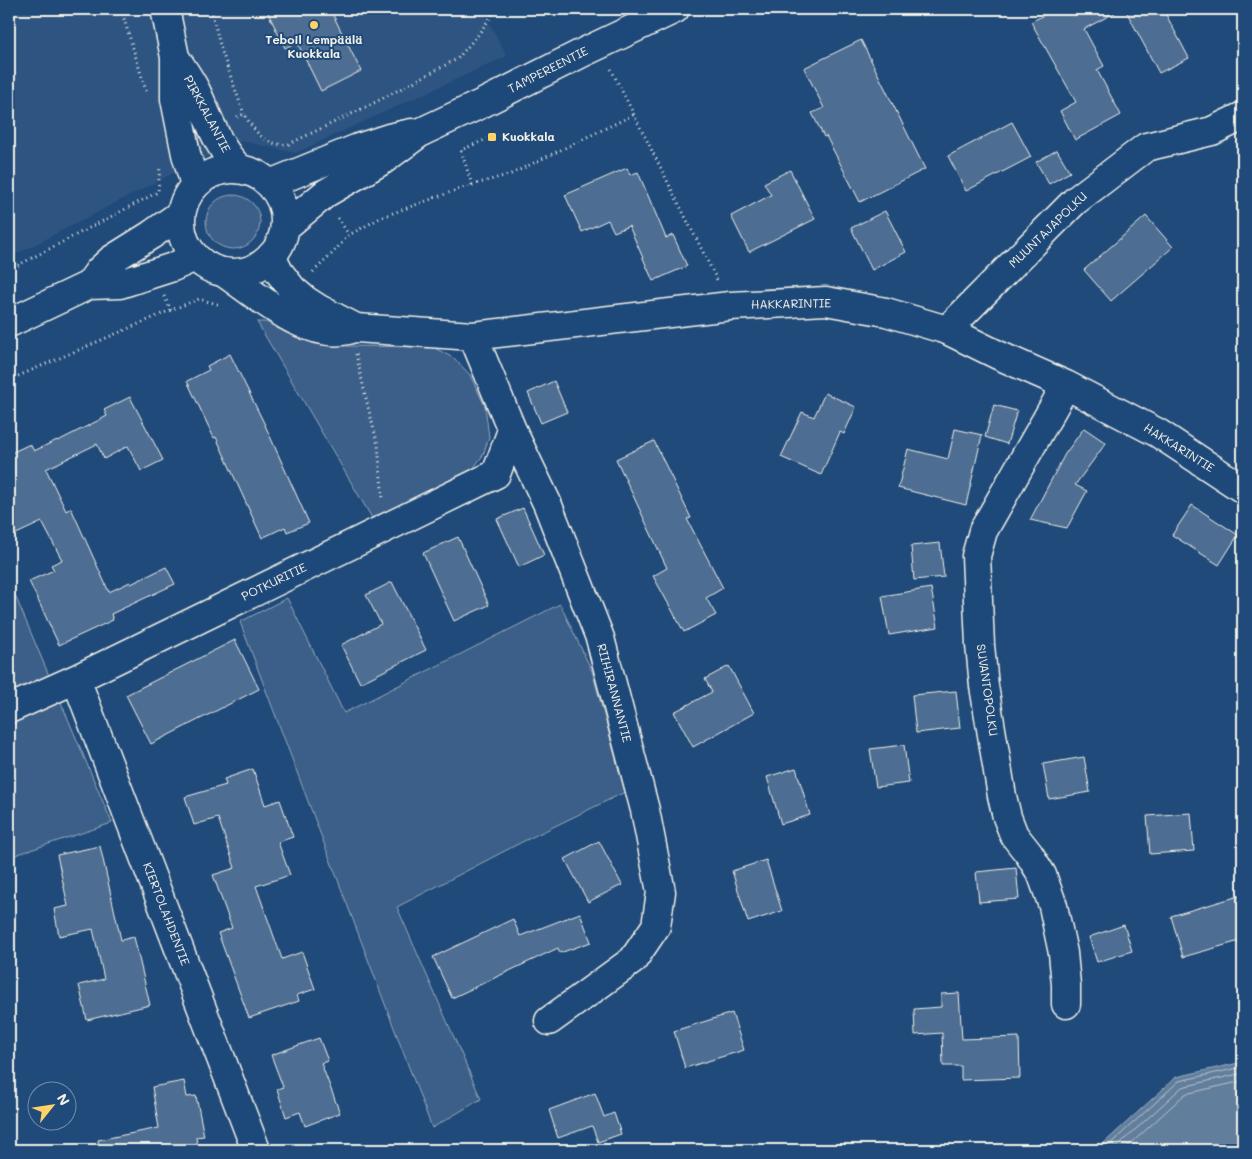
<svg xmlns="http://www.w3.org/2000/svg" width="1252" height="1159" viewBox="0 0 1252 1159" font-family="Mali,sans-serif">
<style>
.built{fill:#2d5581}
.green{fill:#3a5f88;stroke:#97a8b8}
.water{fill:#627e9d;stroke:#9cacbb}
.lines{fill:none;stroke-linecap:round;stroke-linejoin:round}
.shore{stroke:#bac3ca;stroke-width:1}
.building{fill:#4d6e92;stroke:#f4f1e8}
.minor-casing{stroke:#f4f1e8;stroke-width:31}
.major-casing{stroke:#f4f1e8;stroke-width:31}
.path{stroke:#f4f1e8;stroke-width:3;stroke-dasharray:1 4;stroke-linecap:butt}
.minor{stroke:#1f4a7a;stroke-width:28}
.major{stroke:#1f4a7a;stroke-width:28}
.poi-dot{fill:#ffd166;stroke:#1f4a7a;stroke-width:2}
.labels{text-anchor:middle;stroke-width:4;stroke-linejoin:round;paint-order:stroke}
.poi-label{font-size:12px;font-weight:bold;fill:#f4f1e8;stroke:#1f4a7a}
.street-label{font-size:12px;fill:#f4f1e8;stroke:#1f4a7a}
</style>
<rect width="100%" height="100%" fill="#1f4a7a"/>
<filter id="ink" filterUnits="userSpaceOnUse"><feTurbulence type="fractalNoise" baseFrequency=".02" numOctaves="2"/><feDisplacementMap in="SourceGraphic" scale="10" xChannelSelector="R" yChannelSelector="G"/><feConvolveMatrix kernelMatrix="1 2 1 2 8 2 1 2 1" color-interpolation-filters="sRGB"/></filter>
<g filter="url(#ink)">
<!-- built -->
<path class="built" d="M18,9H482L507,56L295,153L242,141L189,165L9,258V12Z"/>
<!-- green -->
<path class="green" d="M206 222a27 27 0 1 1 54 0a27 27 0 1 1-54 0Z
M257,322H266L286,333L315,342L345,346L433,347L455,359L470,375L485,406L489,437L483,455L473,469L435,492L384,515L372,518Z
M9,581L50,678L9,696Z
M287,598L344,713L560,604L592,671L625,792L522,842L397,907L481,1099L432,1128L240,622Z
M60,700L112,823L9,857V725Z"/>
<!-- water -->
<path class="water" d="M1243,1062V1150H1102L1103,1144L1176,1077Z"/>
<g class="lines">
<!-- shore -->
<path class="shore" d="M1107,1150L1108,1146L1179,1081L1243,1067
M1113,1150L1182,1087L1243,1073
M1124,1150L1185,1094L1243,1081"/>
</g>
<!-- building -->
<path class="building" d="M266,9H330L361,71L321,91L297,42L285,48Z
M1055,9H1122L1084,29L1104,66L1097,70L1121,115L1075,140L1060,111L1076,102L1031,22Z
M1125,9H1163L1189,58L1159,73Z
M861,40L925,169L860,202L826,136L824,137L812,113L824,108L804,68Z
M1012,122L1031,157L966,191L948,156Z
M1057,150L1070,172L1049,184L1036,162Z
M627,168L630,175L638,172L666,238L673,235L687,266L653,281L629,226L614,232L608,220L582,232L565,195Z
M790,170L815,219L749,252L731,216L771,195L764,183Z
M885,211L906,252L872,270L851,228Z
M1146,216L1173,247L1111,301L1084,270Z
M230,354L264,423L309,523L287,532L285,527L262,538L216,437L214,438L187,381L209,370L207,366Z
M554,381L567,412L541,423L528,393Z
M825,393L856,407L844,434L840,432L821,475L781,457L802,412L814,417Z
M130,397L163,460L141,471L128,446L104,459L97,444L46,469L66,511L71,508L109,592L130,582L131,584L166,567L175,584L111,614L113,620L59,645L29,581L54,570L51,565L62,560L42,522L14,535L9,524V454L30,444L34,451L57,440L58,441L107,416L104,410Z
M994,405L1017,411L1007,444L985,437Z
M1084,428L1106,443L1075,485L1087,491L1067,528L1030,520L1065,454Z
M955,429L982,435L966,505L898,488L908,449L948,459Z
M654,441L691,518L687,519L723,588L706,598L716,615L684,632L653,576L667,568L616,459Z
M1192,505L1238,535L1219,565L1172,535Z
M523,508L544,555L519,567L497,519Z
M458,537L489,605L454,621L423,553Z
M940,543L944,577L914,580L911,546Z
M392,582L426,650L360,683L341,645L381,624L366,595Z
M931,588L938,627L889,635L882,596Z
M235,640L259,689L151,744L126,695Z
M729,666L754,713L693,747L674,712L712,692L705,679Z
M956,691L960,728L916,733L912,695Z
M904,745L909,783L876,787L870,749Z
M1084,757L1090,792L1049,799L1043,764Z
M796,768L810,815L781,824L767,777Z
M253,769L265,805L280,800L293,837L278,842L290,875L256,886L282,959L302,952L315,989L297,995L299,1001L249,1018L218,933L232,928L213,875L235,868L218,818L194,825L185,797L226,785L224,779Z
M1191,813L1194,851L1150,854L1147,816Z
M599,841L622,885L588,902L565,859Z
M100,846L121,940L134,937L150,1005L87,1020L79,985L104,979L93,929L59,936L54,909L68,906L57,855Z
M766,860L782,911L748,922L732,871Z
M1016,868L1019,899L979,902L976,872Z
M1239,896L1243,912V940L1183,957L1171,916Z
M580,913L591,942L560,953L558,948L452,998L433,957L513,919L520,936Z
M1124,925L1132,951L1097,962L1089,937Z
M959,993L962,1039L1019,1037L1020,1078L961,1080V1066H943L942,1033L915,1035L914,1009L941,1007V994Z
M732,1013L744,1050L685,1068L674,1031Z
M319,1038L328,1061L321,1063L340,1113L305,1126L300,1112L286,1117L277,1089L283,1087L271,1055Z
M184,1081L187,1097L196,1096L204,1136L196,1137L198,1150H99L98,1140L159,1128L152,1087Z
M595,1093L604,1117L614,1113L621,1134L598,1142L592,1126L558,1138L549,1110Z"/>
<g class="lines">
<defs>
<path id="minor" d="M165,9L175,57V99L186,154L195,185
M175,57C182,68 190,79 196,91C209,118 217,148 240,169
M271,256L279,272L293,290L305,300L319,309L356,328L473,336L730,306L826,301L886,312L947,330L998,355L1066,385L1158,433L1243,489
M223,272C256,294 305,340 348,330
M947,330L1075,201L1146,147L1212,131L1243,116
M473,336L512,430L547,503L600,638L645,810L661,892L656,926L633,960L549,1021
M76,679L256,1150
M9,709L76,679L496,474L512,430
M1066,1004V985L1063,953L1053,906L1042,875L1029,854L1014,835L1007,817L1002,796L984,686L980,645L976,556L983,531L1066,385"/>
<path id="major" d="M181 221a52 52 0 1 1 104 0a52 52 0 1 1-104 0Z
M269,183L277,181L358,148L389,138L412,133
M285,227L326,193L383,160L421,132L483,103L584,52L675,9
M89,285L99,271L111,260L151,235L175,218L182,211
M9,323L89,285L120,284L173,267L195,257"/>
</defs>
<!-- minor casing -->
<use href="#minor" class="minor-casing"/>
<!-- major casing -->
<use href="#major" class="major-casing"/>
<!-- path -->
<path class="path" d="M121,9L147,94
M211,9L221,49L244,114
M611,69L717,280
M237,117L244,114C255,132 266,147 289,144L370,105L457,59L478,35L496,9
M472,185L461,150L492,137
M338,218L349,235
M9,270L158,192L160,166
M313,272L330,256L349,235L382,217L465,187L511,174L635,114
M164,296L171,310
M356,354L368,407L378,445L383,500
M9,380L171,310L199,299L221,305"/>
<!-- minor -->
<use href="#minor" class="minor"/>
<!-- major -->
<use href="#major" class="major"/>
</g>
</g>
<!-- markers -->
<g class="poi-dot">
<circle cx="314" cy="25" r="5"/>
<rect x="487" y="132" width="10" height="10" rx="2.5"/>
</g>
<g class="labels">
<!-- poi labels -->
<g class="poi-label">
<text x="314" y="44">Teboil Lempäälä<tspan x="314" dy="14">Kuokkala</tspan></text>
<text x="502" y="141" text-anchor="start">Kuokkala</text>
</g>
<!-- street labels -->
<g class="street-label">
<text transform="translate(548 70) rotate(-27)" y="4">TAMPEREENTIE</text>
<text transform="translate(207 114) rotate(62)" y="4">PIRKKALANTIE</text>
<text transform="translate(1048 230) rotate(-44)" y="4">MUUNTAJAPOLKU</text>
<text transform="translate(791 304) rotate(-1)" y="4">HAKKARINTIE</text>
<text transform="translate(1179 448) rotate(32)" y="4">HAKKARINTIE</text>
<text transform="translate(274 582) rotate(-26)" y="4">POTKURITIE</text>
<text transform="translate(987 690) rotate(82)" y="4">SUVANTOPOLKU</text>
<text transform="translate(614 693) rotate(75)" y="4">RIIHIRANNANTIE</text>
<text transform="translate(166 914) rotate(69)" y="4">KIERTOLAHDENTIE</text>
</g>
</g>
<!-- margin -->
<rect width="1252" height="1159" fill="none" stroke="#1f4a7a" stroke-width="30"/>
<rect x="15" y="15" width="1222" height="1129" fill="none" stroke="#f4f1e8" stroke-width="2" filter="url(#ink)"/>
<!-- north arrow -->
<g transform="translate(52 1106) rotate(60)"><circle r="24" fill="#1f4a7a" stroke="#748da6"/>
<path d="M0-4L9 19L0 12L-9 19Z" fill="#ffd166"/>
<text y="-8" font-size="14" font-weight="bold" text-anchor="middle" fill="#f4f1e8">N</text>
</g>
</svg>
